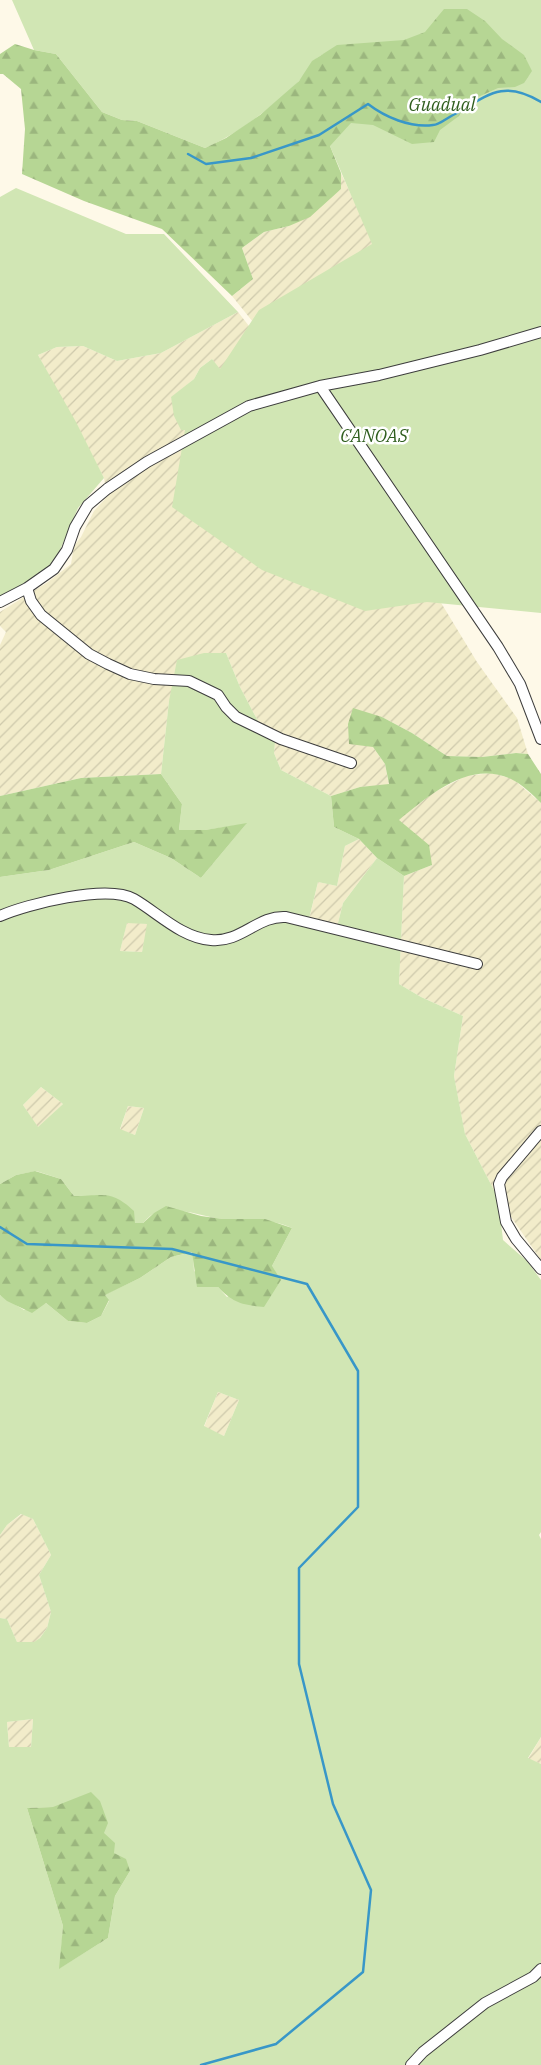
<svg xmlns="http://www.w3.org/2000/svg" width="541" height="2065" viewBox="0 0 541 2065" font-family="'IBM Plex Serif',serif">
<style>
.farmland{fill:url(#farmland-furrows)}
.grass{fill:#d1e6b4;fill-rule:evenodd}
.forest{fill:url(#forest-firs)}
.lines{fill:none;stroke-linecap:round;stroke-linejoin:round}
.stream{stroke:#3897c8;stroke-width:2.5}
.street-casing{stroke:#3d3d3d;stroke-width:12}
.street{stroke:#fff;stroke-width:10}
.labels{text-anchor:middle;stroke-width:5;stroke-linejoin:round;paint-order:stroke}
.park-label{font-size:18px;font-style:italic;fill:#2f5e1e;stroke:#fff}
</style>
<defs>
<pattern id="farmland-furrows" width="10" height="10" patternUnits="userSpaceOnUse" patternTransform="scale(1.25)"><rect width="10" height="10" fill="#f2ecca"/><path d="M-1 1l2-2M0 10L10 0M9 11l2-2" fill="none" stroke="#cec9ac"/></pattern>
<pattern id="forest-firs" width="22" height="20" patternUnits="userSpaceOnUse" patternTransform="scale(1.25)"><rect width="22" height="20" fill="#b6d694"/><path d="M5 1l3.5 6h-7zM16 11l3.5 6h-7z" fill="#9bb67e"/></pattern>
</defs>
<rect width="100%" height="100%" fill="#fef9e8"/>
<!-- farmland -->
<path class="farmland" d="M341,173L377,250L261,332L232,296L253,279L242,248L264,232L289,226L331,197L341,189Z
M238,312L260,340L228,375L217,367L212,359L200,368L194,379L171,398L202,427L97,492L105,484L104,478L38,355L57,347L83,346L117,361L161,353Z
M231,418L426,578L477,662L517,718L528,754L516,753L482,757L447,756L412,733L382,717L373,747L385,764L389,785L360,787L331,796L281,770L274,753L276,732L260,725L240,687L226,653L169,701L161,774L81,778L0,796V645L6,632L0,626V612L48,582L71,564L74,546L81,537L94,511L116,487L145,467Z
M492,773L513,779L541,803V1260L498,1198L465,1134L454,1076L463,1016L421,997L399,984L404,876L432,865L410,830L398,820L433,793L466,776Z
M359,839L377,858L343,903L336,931L307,928L318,882L337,886L345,846Z
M127,922L148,924L142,952L120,951Z
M41,1087L63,1104L38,1128L23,1105Z
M128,1106L144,1108L135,1135L120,1130Z
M218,1392L239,1400L224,1436L204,1427Z
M22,1514L33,1519L51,1555L39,1575L51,1612L47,1628L40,1638L35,1642H17L7,1619L0,1618V1535L7,1525Z
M33,1719L31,1747H9L7,1722Z
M541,1737V1764L528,1759Z"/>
<!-- grass -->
<path class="grass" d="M12,0H541V613L427,602L365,611L262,570L172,507L185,430H181L174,416L171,397L194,379L200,368L212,359L220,369L259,310L372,244L330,146L326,53C307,61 310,71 297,83C270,109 239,133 205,148L137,121L122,120L102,112L56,54L34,50Z
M16,188L126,234H164L238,312L161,353L117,361L83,346L57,347L38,355L76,422L104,478L78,508L57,557L48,568L0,599V197Z
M204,653H226L240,687L260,725L276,732L274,753L281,770L331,796L334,827L359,839L345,846L337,886L318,882L307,927L336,931L343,903L377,858L404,876L399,984L421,997L463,1016L454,1076L465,1134L498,1198L503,1240L527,1261L541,1280V1532L539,1535L541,1539V1737L528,1758L541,1764V1964L531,1974L483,1998L426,2045L406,2065H0V1618L7,1619L17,1642H34L40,1638L47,1628L51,1612L39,1575L51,1555L33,1519L21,1514L7,1525L0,1535V1295L24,1310L46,1303L68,1321L87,1323L101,1316L109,1301L104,1295L140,1278L171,1257L193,1252L194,1271L218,1287L227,1297L272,1266L292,1228C268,1217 248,1221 223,1219C201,1217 177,1205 155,1213C150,1215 146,1220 143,1223H135L83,1196H74L61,1179L36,1171L16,1175L0,1184V877L49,870L134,842L171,858L201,878L246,824L205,830H179L182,804L161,774L169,701L177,660ZM127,923L147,924L142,952L120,951ZM41,1087L63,1104L38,1127L23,1105ZM128,1106L144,1108L135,1135L120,1129ZM218,1392L239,1400L224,1436L204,1426ZM33,1719L31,1747H9L7,1722ZM53,1807L114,1853L130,1871L115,1896L108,1938L60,1968L63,1926L27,1808Z
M541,1974V2065H414L488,2005Z"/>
<!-- forest -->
<path class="forest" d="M444,9H467L485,21L502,39L524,55L532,71L524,83L515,87L498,88L467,102L459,116L440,130L434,142L412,144L373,125L351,123L330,146L341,173V189L310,217L289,226L264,232L242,248L253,279L232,296L162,229L84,201L22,174L25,129L21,89L3,74H0V54L15,44L34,50L56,54L102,112L122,120L137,121L205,148L226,138L260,115L299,81L312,61L337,45L404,40L425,32Z
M353,708L382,717L412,733L447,756L482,757L516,753L528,754L541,774V803C533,795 522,784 511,779C469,760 430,795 399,820L429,845L432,865L404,876L377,858L359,839L334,827L331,796L360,787L389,784L385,764L373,747L349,744L348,724Z
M161,774L182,804L179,830H205L247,823L201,878L171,858L134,842L49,870L0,877V796L81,778Z
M35,1171L61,1179L74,1196C102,1196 111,1189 134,1211L135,1223H143L154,1213L166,1206L201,1216L223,1219H265L292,1228L272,1266L281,1280L264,1307C243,1305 233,1303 218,1287H197L192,1252L171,1257L140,1278L105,1295L109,1300L101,1316L87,1323L68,1321L46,1303L32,1313L7,1301L0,1295V1184L16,1175Z
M91,1792L100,1801L108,1823L104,1833L115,1843L114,1853L126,1859L130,1871L115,1896L108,1938L59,1969L63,1926L27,1808L53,1807Z"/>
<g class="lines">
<!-- stream -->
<path class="stream" d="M188,154L206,164L251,158L319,135L368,104C385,117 410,128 433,125C439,125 447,118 453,115C488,95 503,79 541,102
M0,1227L27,1244L172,1249L307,1284L358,1371V1507L299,1568V1664L333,1804L371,1890L363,1972L276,2044L201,2065"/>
<defs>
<path id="street" d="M320,386L498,647L520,684L541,739
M27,588L31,601L41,615L89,654L108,664L130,674L154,679L189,681L218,695L226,707L236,717L281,739L351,763
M0,602L27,588L54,569L67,550L75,527L88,505L107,489L147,462L249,406L320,386L379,375L480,350L541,332
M0,916C27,904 107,884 134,899C158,913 182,938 211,940C241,943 258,915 286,917L477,964
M541,1131L502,1177L499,1184L506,1222L516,1239L541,1269
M411,2065L423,2052L485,2003L533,1977L541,1969"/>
</defs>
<!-- street casing -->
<use href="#street" class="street-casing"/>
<!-- street -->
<use href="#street" class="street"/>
</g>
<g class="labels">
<!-- park labels -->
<g class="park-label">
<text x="442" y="111">Guadual</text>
<text x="374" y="442">CANOAS</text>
</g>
</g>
</svg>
